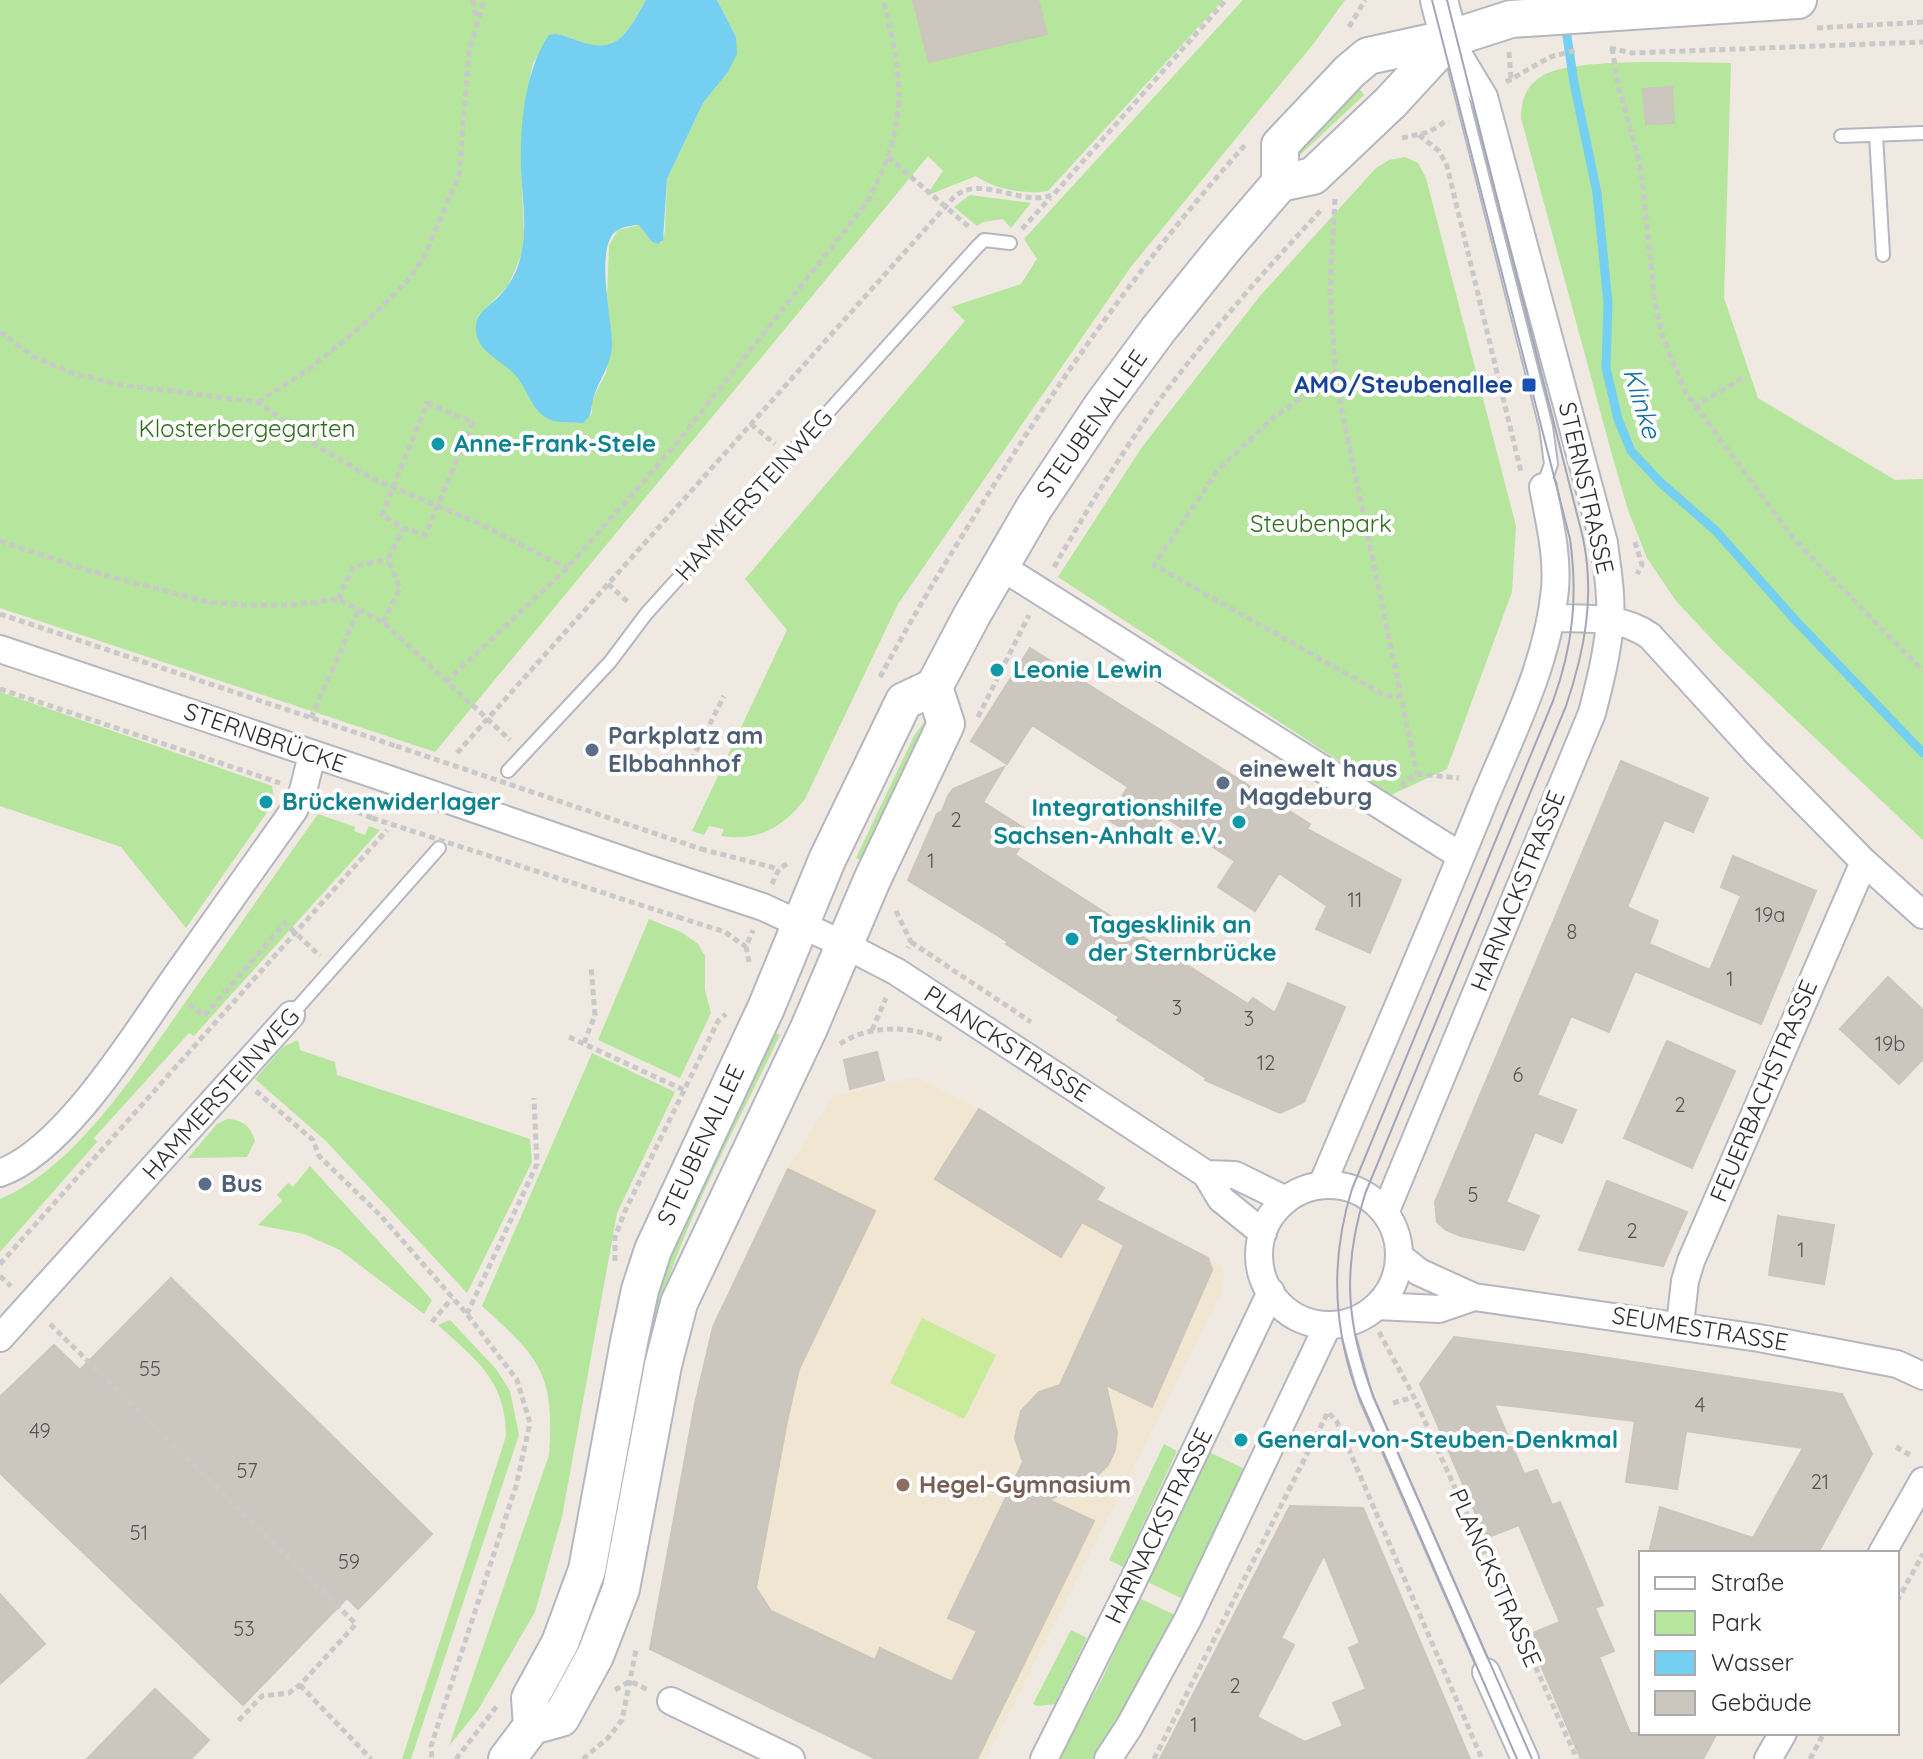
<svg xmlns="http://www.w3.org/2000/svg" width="1923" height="1759" viewBox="0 0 1923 1759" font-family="Quicksand,sans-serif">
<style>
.education{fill:#f0e6d1}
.green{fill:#b6e59e}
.pitch{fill:#c9ec9a}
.water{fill:#75cff0}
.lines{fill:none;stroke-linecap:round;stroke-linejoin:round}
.stream{stroke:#75cff0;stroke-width:9}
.building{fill:#cbc7bf;stroke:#cbc5ba;stroke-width:2;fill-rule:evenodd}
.lane-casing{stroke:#b4b7c1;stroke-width:16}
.street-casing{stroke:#b4b7c1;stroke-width:30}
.secondary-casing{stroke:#b4b7c1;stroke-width:40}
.path{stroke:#c9c9c9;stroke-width:5;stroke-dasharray:6 4;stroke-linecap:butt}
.lane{stroke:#fff;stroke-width:12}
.street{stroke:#fff;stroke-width:26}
.secondary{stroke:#fff;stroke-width:36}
.tram{stroke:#a3a6b8;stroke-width:2}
.street-bridge-casing{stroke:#b4b7c1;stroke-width:30;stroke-linecap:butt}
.path-bridge{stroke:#c9c9c9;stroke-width:5;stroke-dasharray:6 4;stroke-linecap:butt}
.street-bridge{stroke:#fff;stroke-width:26}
.transit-dot{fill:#1a4fb4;stroke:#fff;stroke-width:3}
.culture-dot{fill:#0f9aa8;stroke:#fff;stroke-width:3}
.service-dot{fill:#5c6f8a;stroke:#fff;stroke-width:3}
.education-dot{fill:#8d6e63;stroke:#fff;stroke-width:3}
.labels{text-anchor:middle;stroke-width:8;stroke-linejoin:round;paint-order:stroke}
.number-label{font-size:20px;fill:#555452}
.transit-label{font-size:24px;font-weight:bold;fill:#164399;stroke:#fff;text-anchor:end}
.street-label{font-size:24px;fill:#2e2e2e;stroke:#fff}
.park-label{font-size:24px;fill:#2c6e1b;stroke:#fff}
.culture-label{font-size:24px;font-weight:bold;fill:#0d838f;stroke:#fff;text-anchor:start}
.service-label{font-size:24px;font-weight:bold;fill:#4e5e75;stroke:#fff;text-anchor:start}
.education-label{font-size:24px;font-weight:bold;fill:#785e54;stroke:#fff;text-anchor:start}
.water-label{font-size:26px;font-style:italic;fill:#0d6fa3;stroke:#fff}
</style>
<rect width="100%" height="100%" fill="#efe9e1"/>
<!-- education -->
<path class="education" d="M917,1077L979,1109L1104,1188L1096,1201L1221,1265L1224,1275L1220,1295L986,1759H876L650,1649L713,1327L788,1169L833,1096Z"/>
<!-- green -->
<path class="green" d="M0,0H646C634,21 619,54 590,46C577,42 566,34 552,34L533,63L527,91L521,168L524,233L521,256L508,286L479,315C466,346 506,360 520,380C527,390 531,405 541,412C554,423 567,422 583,423L592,413V400L606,373L612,343L607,298L609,245L618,230L639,225L652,242L661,243L665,231L667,179L703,103L728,72L736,37L717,0H1223L1048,191C1026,195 994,189 976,176L926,196L943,171L928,156L435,752L0,608Z
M1243,0H1345L1314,43L1130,268L898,604L805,799C784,827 757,842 721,836L724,829L709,826L704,835L692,831L787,630L745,579L965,321L951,307L1021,284L1037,259L1024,239Z
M1731,63L1724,298L1758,398L1895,480L1923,479V840L1721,649L1676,601L1647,558L1628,510L1612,455L1521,118C1521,100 1526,86 1542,76C1573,57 1689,63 1731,63Z
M1359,88L1364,95L1300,155L1298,153L1300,149Z
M1405,157L1418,163L1426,178L1516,526L1512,592L1447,769L1391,795L1058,577L1142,447L1260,296L1376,168L1389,160Z
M970,195L1031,203L1011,228L1003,219L983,222L977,226L954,207Z
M0,692L272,786L274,798L266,814L186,928L121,847L0,806Z
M926,719L928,721L864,862L856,858L914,736Z
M318,814L355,827L354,831L365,835L369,826L380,830L194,1036L189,1033L94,1138L97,1142L0,1252V1199C80,1166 145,1058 194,990C235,931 277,872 318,814Z
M649,919L681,932L698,944L705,956V990L711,1013L680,1078L598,1040Z
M772,1031L780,1035C735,1129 683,1222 654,1323L614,1552L602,1596L565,1679L560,1677L665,1265Z
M298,1040L300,1050L335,1062L337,1075L530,1139L532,1162L467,1293L326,1141L255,1079L283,1047Z
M592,1053L675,1092L617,1213L562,1517L535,1612L478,1710L449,1746L549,1455C555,1374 540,1358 482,1306Z
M227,1119C243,1120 251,1126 255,1141L247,1157L188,1158L217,1124Z
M310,1166L432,1300L424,1314L340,1250L304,1234L258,1225L282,1201L277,1195L288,1183L293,1187Z
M450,1320L496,1369L510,1391L519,1435L411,1759H402L506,1436C506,1380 476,1360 438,1325Z
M1164,1444L1177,1451L1123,1567L1109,1560Z
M1209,1452L1251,1472L1185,1600L1148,1582Z
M1139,1598L1177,1616L1124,1713L1095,1759H1059L1104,1675Z
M1071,1630L1087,1638L1055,1704L1038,1706L1033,1704Z"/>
<!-- pitch -->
<path class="pitch" d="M922,1318L996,1355L964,1419L890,1383Z"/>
<!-- water -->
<path class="water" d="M646,0H717L736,37L737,54L728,72L703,103L667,179L663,240L658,244L652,242L639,225C631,225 621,227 615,232C595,250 612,319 612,343C612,364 600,378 594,396C590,408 594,414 583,423C571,422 558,424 547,418C531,410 527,387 515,375C502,360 478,353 476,331C474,311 492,306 502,293C513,281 520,265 522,249C527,223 522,197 521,170C520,127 524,71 549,35C558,32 564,36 573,39C617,57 626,35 646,0Z"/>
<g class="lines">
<!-- stream -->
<path class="stream" d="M1565,23L1574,83L1597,193L1608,303L1606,368L1618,419L1631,451L1660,482L1716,531L1797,622L1923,753"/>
</g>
<!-- building -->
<path class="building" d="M913,0H1038L1047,34L929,62Z
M1672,87L1674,123L1646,124L1643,89Z
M1030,648L1310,824L1307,829L1401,880L1370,953L1316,929L1327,906L1279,873L1255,911L1218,887L1235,861L1163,816L1146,843L1107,819L1128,787L1032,725L1007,764L971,741Z
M1621,761L1708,798L1693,832L1664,820L1627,907L1658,921L1649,944L1710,970L1741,896L1721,887L1733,856L1816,891L1761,1024L1635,971L1609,1032L1571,1016L1537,1095L1576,1110L1562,1143L1535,1132L1506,1202L1539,1216L1524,1250L1461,1236L1446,1230L1437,1222L1435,1202Z
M1004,767L983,802L1030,832L1015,855L1248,1004L1253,998L1275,1013L1288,983L1345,1007L1304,1102L1280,1113L1205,1080L1206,1078L1117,1020L1119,1017L1006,944L1008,942L908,880L937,814L942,811L948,796L953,789Z
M1888,977L1923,1010V1059L1899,1084L1840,1029Z
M1667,1041L1735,1071L1692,1168L1624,1138Z
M877,1052L884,1080L850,1089L844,1060Z
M979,1109L1104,1188L1096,1200L1208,1258L1212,1270L1152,1407L1106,1385L1117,1433L1115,1450L1108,1465L1096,1477L1049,1500L1094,1521L977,1759H876L650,1649L695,1404L713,1327L788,1169L875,1211L799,1369L787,1421L756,1588L771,1611L875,1660L880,1648L952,1682L977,1631L948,1618L1023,1462L1015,1438L1021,1411L1039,1392L1060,1385L1124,1245L1082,1222L1061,1257L935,1179Z
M1607,1181L1687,1212L1663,1266L1579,1250Z
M1778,1216L1834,1225L1824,1284L1769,1275Z
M171,1278L432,1534L358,1609L347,1598L243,1705L0,1473V1397L54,1345L80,1370Z
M1454,1337L1582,1354L1842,1394L1872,1454L1818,1553H1649L1660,1507L1753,1538L1803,1448L1686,1431L1677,1489L1649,1485L1626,1482L1635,1421L1494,1404L1524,1474L1537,1470L1552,1505L1560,1502L1603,1605L1595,1608L1614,1651L1599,1657L1630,1733H1717L1703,1759H1581L1528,1635L1560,1622L1519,1525L1486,1538L1420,1384Z
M1290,1506L1363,1508L1470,1759H1160ZM1324,1555L1360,1643L1349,1648L1366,1689L1333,1703L1343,1726L1305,1742L1257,1717L1294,1645L1281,1638Z
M0,1594L45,1644L0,1684Z
M155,1689L209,1740L191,1759H87Z"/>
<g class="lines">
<defs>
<path id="lane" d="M1454,65L1546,427L1551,464L1543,487
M1876,135L1883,255
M1841,136L1923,133
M508,771L610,662L646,614L976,248L984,240L1010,243
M291,1015L439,848
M1345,1323L1366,1398L1486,1672"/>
<path id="street" d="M1000,566L1461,856
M1551,618C1585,619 1621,615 1650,636L1755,751L1864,862L1923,915
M0,649L385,778
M643,867L763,907L845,945L897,972L1206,1174L1221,1199L1263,1233
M0,1173C66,1150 137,1031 177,975C216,920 255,865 294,810L303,791L312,755
M1206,1174L1235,1175L1286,1200
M1322,1185C1376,1057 1432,929 1484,800C1512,733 1548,663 1555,589C1558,555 1549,520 1543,487
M1259 1255a70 70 0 1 1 140 0a70 70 0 1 1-140 0Z
M1385,1213L1592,713C1600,682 1608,651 1610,619C1612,594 1607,568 1604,543L1484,97L1449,39
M1399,1256L1419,1272L1474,1297L1759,1338L1897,1364L1923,1376
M1377,1306L1439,1309L1474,1297
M1680,1325L1685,1281L1691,1261L1864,862
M0,1338L291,1015
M1882,1553L1923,1481
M1486,1672L1525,1759
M671,1701L791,1759
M1044,1759L1131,1585L1271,1292
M1108,1759L1129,1727L1188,1619L1328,1325
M1768,1759L1783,1733"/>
<path id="secondary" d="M1439,0L1449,39
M1280,183V145L1350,71L1368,56L1455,37L1511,19L1798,0
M532,1726L530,1698L560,1643L587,1570L629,1342L640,1290L653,1250L766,1008L827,860L904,701L934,687L972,615L1034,508L1102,406L1158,330L1225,247L1280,183L1313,176L1391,102L1449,39
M507,1759L532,1726L561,1718L595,1656L621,1589L663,1365L679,1303L809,1028L872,880L946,724L934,687"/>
</defs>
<!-- lane casing -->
<use href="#lane" class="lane-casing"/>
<!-- street casing -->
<use href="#street" class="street-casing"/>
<!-- secondary casing -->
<use href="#secondary" class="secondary-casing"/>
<!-- path -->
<path class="path" d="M473,0L476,19
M1349,27L1365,0
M1817,28L1923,22
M1610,48L1632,53L1923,42
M1612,48L1618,84L1641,169L1655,303L1663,338L1686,393L1794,539L1923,671
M1509,52L1511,78
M1506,82L1550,57L1577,50
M1419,135L1439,151L1447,166L1521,472
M1402,138L1429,132L1448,120
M888,157L969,227
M1335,199L1330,290L1336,382L1417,774
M1022,229L1050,198
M0,332L34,357L75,374L122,385L258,402L314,444L373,479L474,521L567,568
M1336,382L1307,394L1274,417L1218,470L1154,565L1386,696L1399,697
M258,402L308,370L363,325L409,279L424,257L459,175L469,52L484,0
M427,403L473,422L425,535L403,528L382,515Z
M1694,407L1744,377
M751,424L775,444
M0,541L93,572L204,601L241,605H291L338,599L383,622L510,740
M1635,542L1642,565L1637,574
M1054,567C1090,505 1127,443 1170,386C1218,323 1270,265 1323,208
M608,584L628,602
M338,599L354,566L388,559
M0,614L396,746
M383,622L400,588L388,559L403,529
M880,677C918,606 961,537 1004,469C1077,354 1156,244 1247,143
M446,682L567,568L673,448L865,205C908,130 905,81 883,0
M0,689L280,783
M978,717L1029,615
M311,718L359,609
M457,753L954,197C981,173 1024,209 1054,194L1226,0
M687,769L724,696
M1403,787L1404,782L1417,774L1459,778
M329,801L372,818
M701,849L779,869
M772,884L779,869L790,862
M896,911L911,942L908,948
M678,917L725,932L746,947
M911,942L1031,1022
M749,962L746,947L753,930
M189,1004L204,1016L285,923L320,956
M872,1030L886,998
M569,1037L684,1090
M584,1043L595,1015L591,966
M840,1044C869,1024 913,1025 945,1041
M256,1091L313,1140L319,1156L380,1215L467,1314L517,1380L530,1423L516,1486L431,1746L432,1759
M615,1261V1237L625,1211L718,1021L726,1014
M0,1264L387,830
M0,1276L11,1286
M467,1314L537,1164L534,1098
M432,1322L452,1298
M50,1324L356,1624L300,1685L289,1693L262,1696L238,1721
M1379,1332L1414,1397L1577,1759
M1393,1403L1414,1397
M1896,1447L1910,1455
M1897,1601L1923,1554
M300,1685L371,1759
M615,1690L630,1681L648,1690
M456,1759L497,1706
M583,1759L608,1738L622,1720L636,1650
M1154,1759L1328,1412L1337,1422L1482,1759
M1810,1759L1824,1733"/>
<!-- lane -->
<use href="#lane" class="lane"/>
<!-- street -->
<use href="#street" class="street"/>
<!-- secondary -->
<use href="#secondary" class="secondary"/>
<!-- tram -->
<path class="tram" d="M1432,0L1570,539C1578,597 1573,646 1553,701L1352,1189C1331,1256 1332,1320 1355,1387L1517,1759
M1447,0L1583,538C1595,596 1585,650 1566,706L1365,1194C1342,1268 1346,1326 1374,1398L1532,1759"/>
<defs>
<path id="street-bridge" d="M385,778L643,867"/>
</defs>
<!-- street-bridge casing -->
<use href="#street-bridge" class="street-bridge-casing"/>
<!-- path-bridge -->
<path class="path-bridge" d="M396,746L701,849
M372,818L678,917"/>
<!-- street-bridge -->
<use href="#street-bridge" class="street-bridge"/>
</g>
<!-- markers -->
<rect class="transit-dot" x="1521" y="377" width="16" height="16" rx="4"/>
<g class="culture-dot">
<circle cx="438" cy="444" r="8"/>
<circle cx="997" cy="670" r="8"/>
<circle cx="266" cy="802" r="8"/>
<circle cx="1239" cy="822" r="8"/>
<circle cx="1072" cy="939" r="8"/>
<circle cx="1241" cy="1440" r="8"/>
</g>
<g class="service-dot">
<circle cx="592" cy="750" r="8"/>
<circle cx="1223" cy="783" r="8"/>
<circle cx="205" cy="1184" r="8"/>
</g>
<circle class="education-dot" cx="903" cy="1485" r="8"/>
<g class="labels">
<!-- number labels -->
<g class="number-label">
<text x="956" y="827">2</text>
<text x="931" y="868">1</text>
<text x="1355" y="907">11</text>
<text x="1770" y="922">19a</text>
<text x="1572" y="939">8</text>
<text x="1730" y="986">1</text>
<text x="1177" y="1015">3</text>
<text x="1249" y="1026">3</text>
<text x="1890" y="1051">19b</text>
<text x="1266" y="1070">12</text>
<text x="1518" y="1082">6</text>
<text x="1680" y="1112">2</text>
<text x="1473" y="1202">5</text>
<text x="1632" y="1238">2</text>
<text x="1801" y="1257">1</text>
<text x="150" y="1376">55</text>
<text x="1700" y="1412">4</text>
<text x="40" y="1438">49</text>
<text x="247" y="1478">57</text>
<text x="1820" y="1489">21</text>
<text x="139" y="1540">51</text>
<text x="349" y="1569">59</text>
<text x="244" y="1636">53</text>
<text x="1235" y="1693">2</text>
<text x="1194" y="1732">1</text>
</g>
<!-- transit labels -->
<g class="transit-label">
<text x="1513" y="393">AMO/Steubenallee</text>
</g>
<!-- street labels -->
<g class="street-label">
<text transform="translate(1092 424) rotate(-55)" y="8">STEUBENALLEE</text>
<text transform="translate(1586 488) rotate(77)" y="8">STERNSTRASSE</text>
<text transform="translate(754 495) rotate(-48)" y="8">HAMMERSTEINWEG</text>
<text transform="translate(265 738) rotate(19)" y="8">STERNBRÜCKE</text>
<text transform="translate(1518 891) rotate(-68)" y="8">HARNACKSTRASSE</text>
<text transform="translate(1007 1044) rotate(33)" y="8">PLANCKSTRASSE</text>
<text transform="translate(1764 1091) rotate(-67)" y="8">FEUERBACHSTRASSE</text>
<text transform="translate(221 1094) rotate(-48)" y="8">HAMMERSTEINWEG</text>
<text transform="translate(701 1145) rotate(-65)" y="8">STEUBENALLEE</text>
<text transform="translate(1700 1329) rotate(9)" y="8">SEUMESTRASSE</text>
<text transform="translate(1159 1526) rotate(-64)" y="8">HARNACKSTRASSE</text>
<text transform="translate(1495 1578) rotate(66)" y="8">PLANCKSTRASSE</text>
</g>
<!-- park labels -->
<g class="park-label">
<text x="247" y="437">Klosterbergegarten</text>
<text x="1321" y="532">Steubenpark</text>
</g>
<!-- culture labels -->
<g class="culture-label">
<text x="454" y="452">Anne-Frank-Stele</text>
<text x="1013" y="678">Leonie Lewin</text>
<text x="282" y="810">Brückenwiderlager</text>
<text x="1223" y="816" text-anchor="end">Integrationshilfe<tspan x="1223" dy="28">Sachsen-Anhalt e.V.</tspan></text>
<text x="1088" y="933">Tagesklinik an<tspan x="1088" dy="28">der Sternbrücke</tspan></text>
<text x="1257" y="1448">General-von-Steuben-Denkmal</text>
</g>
<!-- service labels -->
<g class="service-label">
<text x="608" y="744">Parkplatz am<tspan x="608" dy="28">Elbbahnhof</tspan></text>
<text x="1239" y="777">einewelt haus<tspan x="1239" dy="28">Magdeburg</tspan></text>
<text x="221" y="1192">Bus</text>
</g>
<!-- education labels -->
<g class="education-label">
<text x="919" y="1493">Hegel-Gymnasium</text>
</g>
<!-- water labels -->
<g class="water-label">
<text transform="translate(1642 403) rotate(73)" y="9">Klinke</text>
</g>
</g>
<!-- legend -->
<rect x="1639" y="1551" width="260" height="184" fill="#ffffff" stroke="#ababab" stroke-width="2"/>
<rect x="1655" y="1577" width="40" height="12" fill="#ffffff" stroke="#ababab" stroke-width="2"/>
<text x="1711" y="1591" font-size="24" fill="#2e2e2e">Straße</text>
<rect x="1655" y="1611" width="40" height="24" fill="#b6e59e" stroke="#ababab" stroke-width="2"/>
<text x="1711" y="1631" font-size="24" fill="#2e2e2e">Park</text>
<rect x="1655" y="1651" width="40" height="24" fill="#75cff0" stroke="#ababab" stroke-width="2"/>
<text x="1711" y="1671" font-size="24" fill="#2e2e2e">Wasser</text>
<rect x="1655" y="1691" width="40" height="24" fill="#cbc7bf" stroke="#ababab" stroke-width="2"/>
<text x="1711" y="1711" font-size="24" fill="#2e2e2e">Gebäude</text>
</svg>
